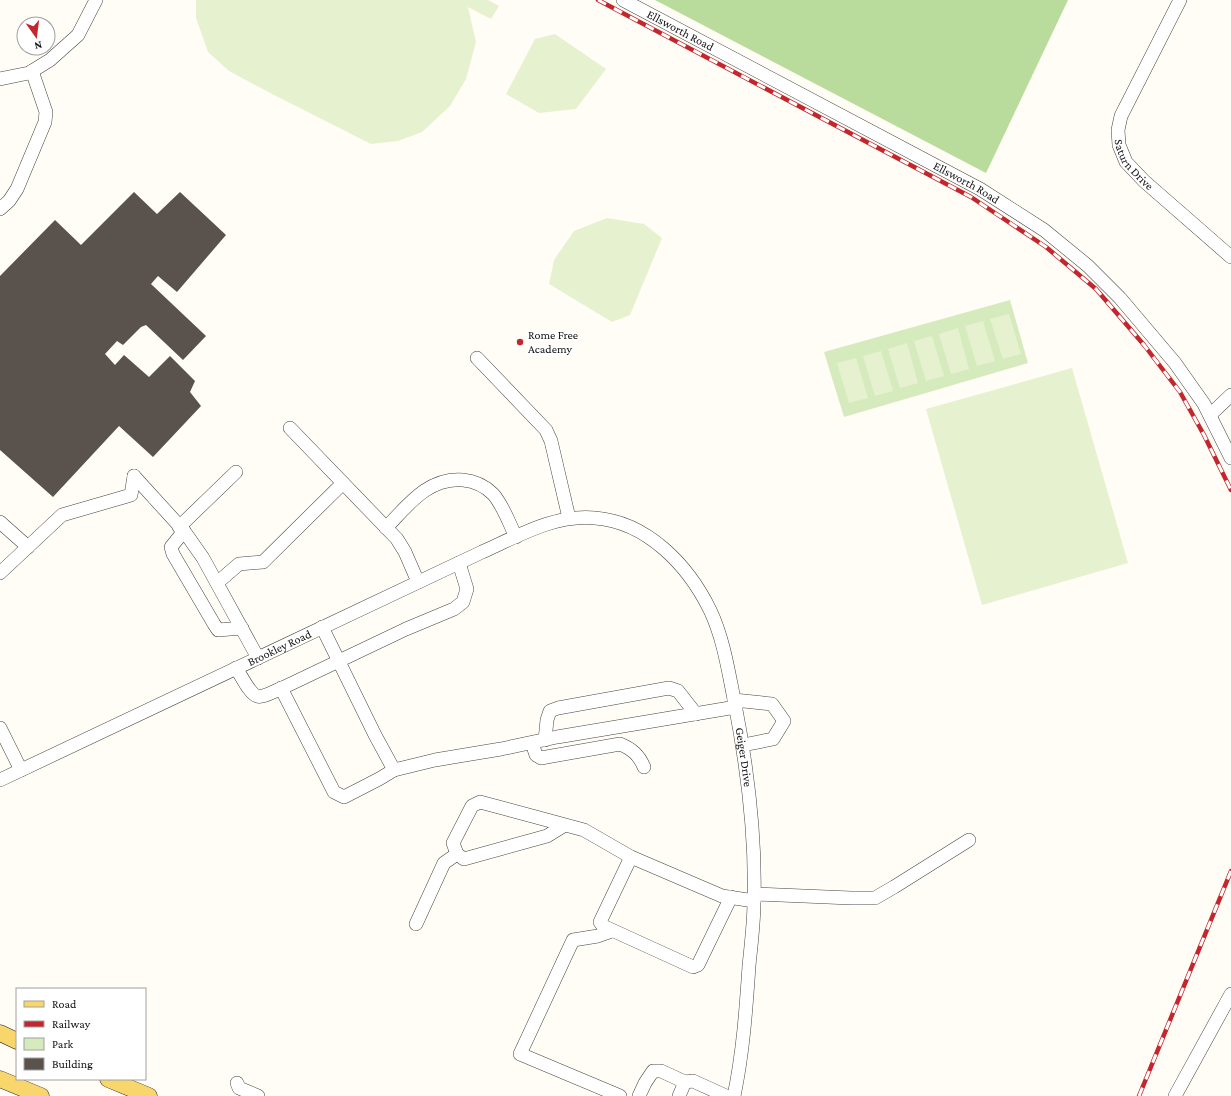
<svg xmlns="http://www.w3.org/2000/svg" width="1231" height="1096" viewBox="0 0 1231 1096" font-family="'Crimson Pro',serif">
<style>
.green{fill:#d5ebbd}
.forest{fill:#b9dc9c}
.pitch{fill:#e6f2cf}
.building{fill:#5a524d}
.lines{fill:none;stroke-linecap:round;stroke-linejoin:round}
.minor-casing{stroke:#444;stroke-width:14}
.major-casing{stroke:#222;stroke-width:17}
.minor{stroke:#fff;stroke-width:13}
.major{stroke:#f9d66b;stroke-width:16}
.rail-casing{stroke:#c4262e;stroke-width:4.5}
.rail{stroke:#fff;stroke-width:3;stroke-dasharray:9;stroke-linecap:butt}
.poi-dot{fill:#c4262e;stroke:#fff;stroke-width:1.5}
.labels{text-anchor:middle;stroke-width:4;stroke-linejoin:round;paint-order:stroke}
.street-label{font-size:12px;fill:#111;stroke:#fff}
.poi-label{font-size:12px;fill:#111;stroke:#fff;text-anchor:start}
</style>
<rect width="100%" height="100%" fill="#fffdf5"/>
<!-- green -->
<path class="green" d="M1010,300L1028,363L844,417L824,352Z"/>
<!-- forest -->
<path class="forest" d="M655,0H1068L986,173Z"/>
<!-- pitch -->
<path class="pitch" d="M196,0H488L499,6L491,19L468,7L476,42L466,79L450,106L422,132L398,141L371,144L272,94L229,71L208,52L196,18Z
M555,34L606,69L576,109L539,113L506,94L535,39Z
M607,218L644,224L662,238L630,315L612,322L549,284L554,260L574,231Z
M1009,314L1021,354L1003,359L990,319Z
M983,321L995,361L977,366L965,326Z
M958,328L969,369L951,374L939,334Z
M932,336L944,376L926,381L914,341Z
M907,343L918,383L900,388L888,349Z
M881,351L893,391L875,396L863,356Z
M856,358L868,398L849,403L837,363Z
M1072,368L1128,563L982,605L926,409Z"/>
<!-- building -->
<path class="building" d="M134,192L157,214L180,192L226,235L177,292L158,276L151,284L206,336L183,360L146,325L141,327L123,345L117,341L105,354L115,365L124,355L149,377L170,356L195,381L190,392L201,406L153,457L119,426L53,497L0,450V276L55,220L81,245Z"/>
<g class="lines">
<defs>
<g id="minor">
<path id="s1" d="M623,0L980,189L1044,230L1088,266L1120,298L1175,363L1204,404L1231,458"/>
<path id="s2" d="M1180,0L1121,116L1118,130L1119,145L1126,162L1144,181L1231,257"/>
<path d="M0,79L29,73L50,60L78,35L96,0"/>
<path d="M0,209L9,201L17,189L45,122L46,112L32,71"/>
<path d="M477,358L546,430L551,441L569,518"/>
<path d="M1210,415L1231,395"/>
<path d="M290,428L397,539L405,552L418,582"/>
<path d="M134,476L184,531L203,558L258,658"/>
<path d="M0,522L28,547"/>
<path d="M179,527L236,472"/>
<path d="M386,528C407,506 428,477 463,480C474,481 485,486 493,494C503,505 509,523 516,537"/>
<path d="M184,531L171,547L173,554L214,624L218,630L242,628"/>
<path d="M0,573L62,515L131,495L134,476"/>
<path d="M217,583L239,564L263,562L343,483"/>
<path d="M322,627L375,735L394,770L435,760L501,749L557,737L736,707"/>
<path d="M236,668C241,675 249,693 257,696C263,698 272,692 278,690L406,629L454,609L463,602L467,589L459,563"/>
<path d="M281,688L334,792L344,797L379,779L394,770"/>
<path d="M734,700L772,704L784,721L773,739L743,745"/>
<path d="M0,728L21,770"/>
<path d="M545,740L547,720L550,711L558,708L669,688L678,691L696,714"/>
<path d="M532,743L536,755L541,758L620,744C632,749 639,755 644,767"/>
<path id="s3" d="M0,780L482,552C518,536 555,514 595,518C647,522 688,565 710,610C723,637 728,669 734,699C747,765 756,833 754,901C754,923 751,945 749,966C746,1010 743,1053 734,1096"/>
<path d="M565,825L547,836L464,859L457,854L453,843L472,806L480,802L584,830L631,857L722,896L754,901"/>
<path d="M631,857L600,922L603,926L693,967L698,965L731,897"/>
<path d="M754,894L851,898H875L894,887L969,840"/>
<path d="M416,924L444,863L457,854"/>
<path d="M612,931L598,936L573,940L520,1054L620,1096"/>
<path d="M237,1083L239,1088L258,1096"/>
<path d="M639,1096L645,1083L653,1071H661L685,1082"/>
<path d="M679,1096L685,1082L693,1081L726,1096"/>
<path d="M1175,1096L1231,994"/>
</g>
<path id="major" d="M0,1033L17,1041
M0,1079L41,1096
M108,1079L149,1096"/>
</defs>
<!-- minor casing -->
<use href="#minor" class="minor-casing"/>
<!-- major casing -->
<use href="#major" class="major-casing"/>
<!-- minor -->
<use href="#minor" class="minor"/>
<!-- major -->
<use href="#major" class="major"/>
<defs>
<path id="rail" d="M598,0L971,197L1046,247L1096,289L1144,345L1180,392L1204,435L1231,490
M1139,1096L1231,871"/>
</defs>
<!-- rail casing -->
<use href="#rail" class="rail-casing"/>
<!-- rail -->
<use href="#rail" class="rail"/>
</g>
<!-- markers -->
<circle class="poi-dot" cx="520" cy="342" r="4"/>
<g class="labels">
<!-- street labels -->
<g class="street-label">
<text dy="4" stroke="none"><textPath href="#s1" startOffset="65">Ellsworth Road</textPath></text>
<text dy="4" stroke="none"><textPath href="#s2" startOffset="184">Saturn Drive</textPath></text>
<text dy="4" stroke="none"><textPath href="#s1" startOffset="389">Ellsworth Road</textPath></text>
<text dy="4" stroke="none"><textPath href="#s3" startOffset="309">Brookley Road</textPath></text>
<text dy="4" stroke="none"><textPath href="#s3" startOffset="958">Geiger Drive</textPath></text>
</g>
<!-- poi labels -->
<g class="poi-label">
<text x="528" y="339">Rome Free<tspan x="528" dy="14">Academy</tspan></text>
</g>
</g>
<!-- legend -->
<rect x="16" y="988" width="130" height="92" fill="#ffffff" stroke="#a0a0a0"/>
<rect x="24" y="1001" width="20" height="6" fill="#f9d66b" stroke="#a0a0a0"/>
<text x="52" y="1008" font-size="12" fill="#111111">Road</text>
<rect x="24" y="1021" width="20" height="6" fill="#c4262e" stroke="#a0a0a0"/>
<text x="52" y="1028" font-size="12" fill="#111111">Railway</text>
<rect x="24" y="1038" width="20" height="12" fill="#d5ebbd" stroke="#a0a0a0"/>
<text x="52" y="1048" font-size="12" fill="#111111">Park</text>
<rect x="24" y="1058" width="20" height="12" fill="#5a524d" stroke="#a0a0a0"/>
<text x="52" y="1068" font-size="12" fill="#111111">Building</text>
<!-- north arrow -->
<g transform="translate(36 36) rotate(166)"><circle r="19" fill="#ffffff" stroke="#a0a0a0"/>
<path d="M0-3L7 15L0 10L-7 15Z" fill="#c4262e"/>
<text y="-6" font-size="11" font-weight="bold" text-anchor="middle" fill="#111111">N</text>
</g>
</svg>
